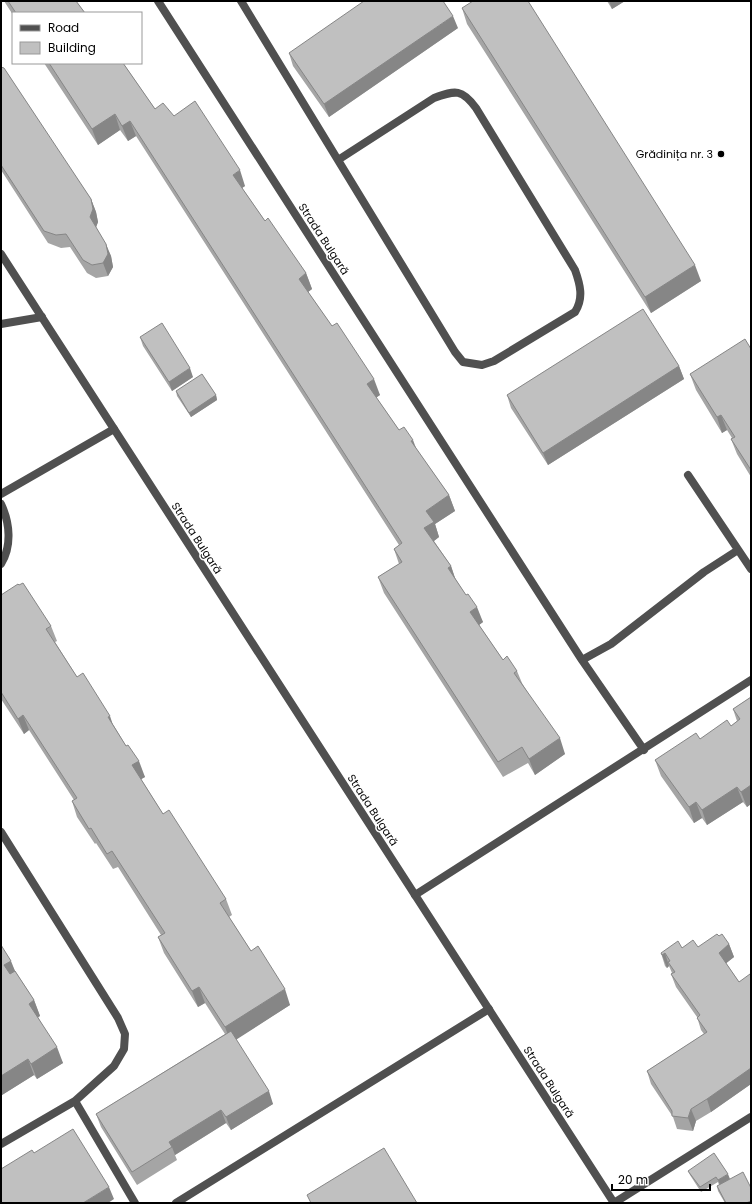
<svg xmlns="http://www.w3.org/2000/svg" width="752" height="1204" viewBox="0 0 752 1204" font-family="Poppins,sans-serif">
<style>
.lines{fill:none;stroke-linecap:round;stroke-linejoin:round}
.service{stroke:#505050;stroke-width:8}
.tertiary{stroke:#505050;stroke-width:8}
.wall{fill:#a5a5a5}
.shaded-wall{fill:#868686}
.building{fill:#c0c0c0;stroke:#868686}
.poi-dot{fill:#000;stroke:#fff;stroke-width:1.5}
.labels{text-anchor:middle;stroke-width:3;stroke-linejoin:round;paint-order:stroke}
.poi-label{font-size:11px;fill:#000;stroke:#fff;text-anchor:end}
.street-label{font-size:11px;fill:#000;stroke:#fff}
</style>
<rect width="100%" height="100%" fill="#fff"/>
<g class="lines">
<!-- service -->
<path class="service" d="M158,1L582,660L644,750
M241,1L455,352L463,362L482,365L494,361L575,312C584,298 580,284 575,270L476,108C462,89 456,90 434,98L338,160
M1,324L42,317
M688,475L751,569
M1,494L114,429
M1,504C10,523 12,546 1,564
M582,660L611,644L704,572L738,550
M1,832L118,1018L125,1034L124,1049L114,1066L75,1101L1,1144
M415,895L751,680
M75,1101L135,1203
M176,1203L489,1009
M614,1203L751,1117"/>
<!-- tertiary -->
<path class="tertiary" d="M1,254L614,1203"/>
</g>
<!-- wall -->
<path class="wall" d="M4,1H76L85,13H13V15Z
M607,1H625L612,9Z
M462,8L701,281L651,313L467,24Z
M458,28L329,117L293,66L289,53Z
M44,63H123L155,109L174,116L245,186L242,188L265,221L306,273L312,289L308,292L380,395L376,397L399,430L417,450L449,495L455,511L435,524L439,537L434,541L451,566L455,578L483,622L479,625L503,660L517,671L522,683L565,754L535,775L528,763L503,777L384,593L378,577L399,564L394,549L399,545L136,136L128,141L120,130L98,145Z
M1,67L91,199L96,212L98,222L96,227L111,256L113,267L108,276L96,278L87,273L70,247L61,248L48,243L1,170Z
M140,337L193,377L172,391L143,346Z
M751,349V477L737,454L731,439L732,438L727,430L722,433L696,390L690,374Z
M679,366L684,379L548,465L511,408L507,395Z
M176,391L216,395L217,400L191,417L177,396Z
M19,585L51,626L57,641L55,642L77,677L114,726L145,777L141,779L163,814L226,899L232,915L229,917L251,951L290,1005L236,1039L273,1104L231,1130L226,1123L175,1155L177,1160L137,1185L101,1127L96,1114L225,1034L205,1003L198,1007L164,953L158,937L161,935L118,867L113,869L96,843L95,844L77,817L72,801L74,800L29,730L24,734L1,699V595Z
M751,697V804L747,807L743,802L707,825L702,818L694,823L661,776L655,760L700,739L731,726L737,721L733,709Z
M719,936L729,944L734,957L726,963L739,982L751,976V1084L711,1112L696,1121L693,1131L677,1129L673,1117L651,1084L647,1071L704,1034L701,1030L697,1017L676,987L671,974L672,973L669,966L667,968L665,966L661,953L682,948L698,947Z
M1,945L15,971L34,1000L40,1016L38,1017L63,1063L37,1079L34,1075L2,1095L1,1093Z
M688,1171L730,1179L726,1181L751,1188V1203H725L718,1191L717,1186L719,1185L718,1182L701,1192L690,1175Z"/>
<!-- shaded-wall -->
<path class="shaded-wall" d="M609,1H625L612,9Z
M453,16L458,28L329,117L324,104Z
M115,114L120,130L98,145L92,129Z
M130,121L136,136L128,141L122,126Z
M240,170L245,186L239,190L233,175Z
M91,199L96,212L98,222L95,230L90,217Z
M106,244L111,256L113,267L108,276L103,263Z
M695,265L701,281L651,313L645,297Z
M306,273L312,289L304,295L299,279Z
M679,366L684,379L548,465L543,453Z
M190,368L193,377L172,391L169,382Z
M374,379L380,395L373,400L367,384Z
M216,395L217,400L191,417L189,413Z
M721,415L727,430L722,433L717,417Z
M413,440L419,456L411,441Z
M449,495L455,511L435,524L439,537L430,544L424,528L426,511Z
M451,566L456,581L448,568Z
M477,607L483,622L475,628L470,612Z
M23,715L29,730L24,734L18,719Z
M110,716L115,731L108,717Z
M560,738L565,754L535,775L529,759Z
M139,761L145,777L138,781L132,765Z
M751,785V804L747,807L741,792Z
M737,787L743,802L707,825L702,810Z
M696,802L702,818L694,823L689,807Z
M729,944L734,957L724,965L719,953Z
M665,953L669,966L667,968L662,955Z
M11,961L17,976L10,981L4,965Z
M199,987L205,1003L198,1007L192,991Z
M285,989L290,1005L231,1043L225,1027Z
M34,1000L40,1016L35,1019L29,1004Z
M57,1047L63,1063L37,1079L31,1064Z
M28,1059L34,1075L2,1095L1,1091V1076Z
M751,1068V1084L711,1112L707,1099Z
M269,1091L273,1104L231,1130L226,1117Z
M691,1109L696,1121L693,1131L688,1118Z
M221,1110L226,1123L175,1155L172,1147L169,1142Z
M728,1174L730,1179L720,1185L718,1180Z
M109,1187L114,1199L108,1203H83Z"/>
<!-- building -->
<path class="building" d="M8,1H76L85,13H16Z
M364,1H443L453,16L324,104L289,53Z
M473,1H528L695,265L645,297L462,8Z
M49,63H123L155,109L163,103L174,116L195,101L240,170L233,175L265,221L268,218L306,273L299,279L332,326L337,323L374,379L367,384L399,430L404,427L413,440L411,441L449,495L426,511L434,522L424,528L451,566L448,568L466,595L468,594L477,607L470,612L503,660L507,656L517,671L514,673L560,738L529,759L522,747L498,762L378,577L402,562L394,549L402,543L130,121L122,126L115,114L92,129Z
M1,67L4,68L91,199L93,209L90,217L106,244L108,254L103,263L92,265L83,260L66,234L56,235L44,231L1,165Z
M643,309L679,366L543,453L507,395Z
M162,323L190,368L169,382L140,337Z
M745,339L751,349V470L731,439L735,437L721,415L717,417L690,374Z
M202,374L216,395L189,413L176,391Z
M23,583L51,626L46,629L77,677L83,673L110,716L108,717L126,746L128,745L139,761L132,765L163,814L169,810L226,899L220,903L251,951L258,946L285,989L225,1027L199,987L192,991L158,937L165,933L112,851L107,854L91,828L89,829L72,801L77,798L23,715L18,719L1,692V595L18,584L19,585Z
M751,697V785L741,792L737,787L702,810L696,802L689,807L655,760L696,733L700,739L727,720L731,726L740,719L733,709Z
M717,934L719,936L722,934L729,944L719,953L739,982L750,974L751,976V1047L750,1048H751V1068L707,1099L691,1109L688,1118L672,1116V1111L647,1071L707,1032L697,1018L700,1015L671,974L675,972L668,962L670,961L665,953L662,955L661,953L678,941L682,948L693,940L698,947Z
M1,945L11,961L4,965L10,974L15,971L34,1000L29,1004L57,1047L31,1064L28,1059L1,1076Z
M231,1031L269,1091L226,1117L221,1110L169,1142L172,1147L132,1172L96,1114Z
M73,1129L109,1187L83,1203H1V1169L32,1150L34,1153Z
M384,1148L417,1203H311L307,1195Z
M714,1153L728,1174L718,1180L716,1177L700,1187L688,1171Z
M743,1172L751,1188V1201L746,1203H726L717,1186Z"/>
<!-- markers -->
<circle class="poi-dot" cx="721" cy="154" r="4"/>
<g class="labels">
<!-- poi labels -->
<g class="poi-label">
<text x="713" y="158">Grădinița nr. 3</text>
</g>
<!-- street labels -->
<g class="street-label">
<text transform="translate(324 239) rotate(57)" y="4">Strada Bulgară</text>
<text transform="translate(197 538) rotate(57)" y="4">Strada Bulgară</text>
<text transform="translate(373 810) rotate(57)" y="4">Strada Bulgară</text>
<text transform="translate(549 1082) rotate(57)" y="4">Strada Bulgară</text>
</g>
</g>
<!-- border -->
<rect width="752" height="1204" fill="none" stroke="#000000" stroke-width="4"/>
<!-- legend -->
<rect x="12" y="12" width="130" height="52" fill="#ffffff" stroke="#999999"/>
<rect x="20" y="25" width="20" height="6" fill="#505050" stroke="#999999"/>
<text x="48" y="32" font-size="12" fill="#000000">Road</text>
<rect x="20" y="42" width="20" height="12" fill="#c0c0c0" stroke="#999999"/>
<text x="48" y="52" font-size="12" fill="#000000">Building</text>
<!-- scale -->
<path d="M612 1184v6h98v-6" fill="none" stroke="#000000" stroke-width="2"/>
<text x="618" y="1184" font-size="12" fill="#000000" stroke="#ffffff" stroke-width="3" paint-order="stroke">20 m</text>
</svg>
